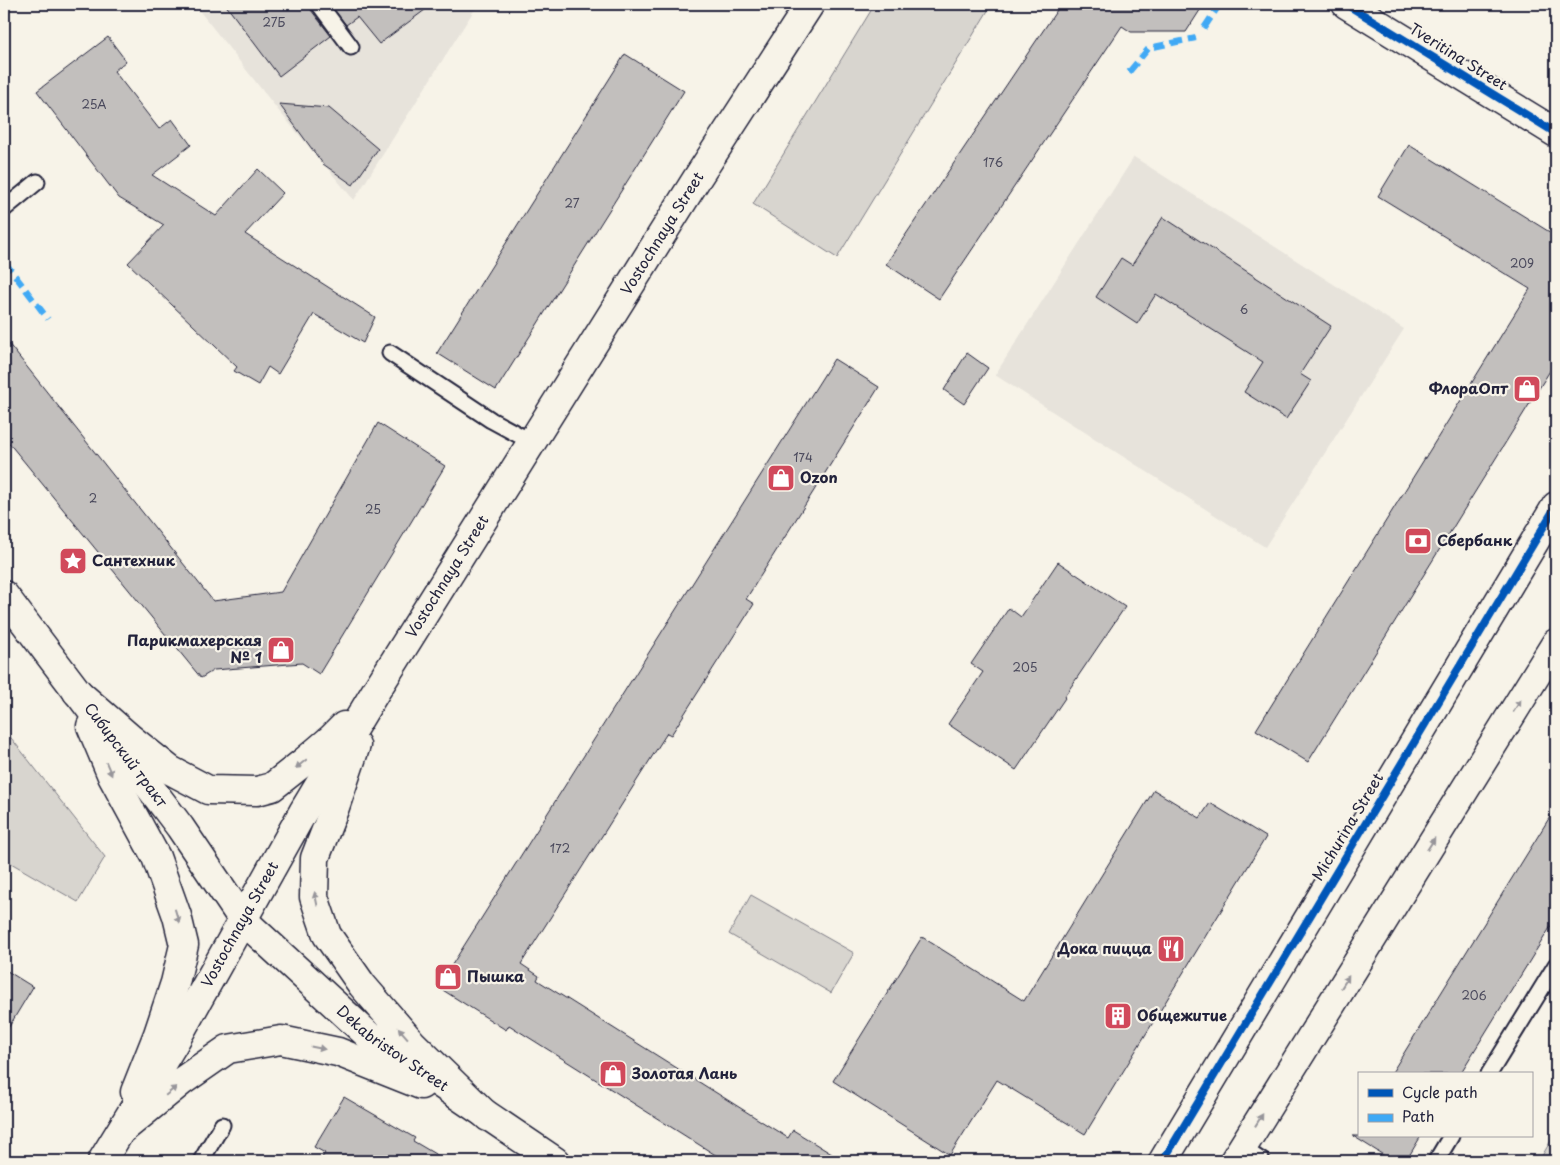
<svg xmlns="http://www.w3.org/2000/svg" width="1560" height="1165" viewBox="0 0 1560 1165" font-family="'Playpen Sans',sans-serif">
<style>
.built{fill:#e7e3db}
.green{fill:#d8d5cf;stroke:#7d7c85}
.building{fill:#c2bfbd;stroke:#22223b}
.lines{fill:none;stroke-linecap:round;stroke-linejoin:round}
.service-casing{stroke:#22223b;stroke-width:19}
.tertiary-casing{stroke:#22223b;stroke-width:31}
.secondary-casing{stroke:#22223b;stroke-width:31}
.primary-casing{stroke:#22223b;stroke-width:31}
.service{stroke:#f7f3e8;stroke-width:15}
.tertiary{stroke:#f7f3e8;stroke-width:28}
.secondary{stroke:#f7f3e8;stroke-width:28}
.primary{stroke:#f7f3e8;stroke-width:28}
.quiet{stroke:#3fa9f5;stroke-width:6;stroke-dasharray:12 6;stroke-linecap:butt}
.cycleway-casing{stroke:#f7f3e8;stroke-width:11}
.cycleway{stroke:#0057b8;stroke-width:8}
.oneway{fill:#97959a}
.labels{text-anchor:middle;stroke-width:4.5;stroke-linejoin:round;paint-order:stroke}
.number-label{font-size:12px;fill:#4a495c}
.street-label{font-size:15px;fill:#22223b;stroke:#f7f3e8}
.poi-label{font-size:15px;font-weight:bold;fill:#22223b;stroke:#f7f3e8;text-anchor:start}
</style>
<rect width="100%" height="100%" fill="#f7f3e8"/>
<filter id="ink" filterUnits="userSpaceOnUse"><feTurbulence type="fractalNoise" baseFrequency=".02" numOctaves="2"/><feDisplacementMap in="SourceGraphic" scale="10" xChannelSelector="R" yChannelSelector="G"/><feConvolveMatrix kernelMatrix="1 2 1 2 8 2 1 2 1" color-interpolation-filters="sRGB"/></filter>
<g filter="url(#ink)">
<!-- built -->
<path class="built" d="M194,4H478L354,200L278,110Z
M1134,157L1404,329L1265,547L995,375Z"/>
<!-- green -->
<path class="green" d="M875,4H992L837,258L753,204Z
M4,729L105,857L78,902L4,859Z
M751,895L854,953L831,993L729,934Z
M1556,1132V1161H1539Z"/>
<!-- building -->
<path class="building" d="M225,4H310L311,10L331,36L279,76Z
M330,4H433L379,44L357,17L346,25Z
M1061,4H1204L1186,32H1131L1122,26L939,299L886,264Z
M108,37L126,61L114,71L159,129L172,119L191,145L152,175L216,216L258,169L283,193L245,234L375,317L363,343L314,314L278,374L268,367L258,385L234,371L237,367L128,263L164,225L119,198L37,91Z
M625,54L684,91L496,390L437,353Z
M279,104L329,108L378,149L353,185L323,164Z
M1409,145L1556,236V361L1308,762L1256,730L1530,289L1378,196Z
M1163,217L1331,326L1300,374L1311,381L1286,419L1244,392L1263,362L1156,294L1137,324L1096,297L1121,258L1132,265Z
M4,338L213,601L281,592L378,423L445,466L319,674L302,663L214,670L201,678L4,437Z
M967,353L988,368L964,404L944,390Z
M834,359L879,387L746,599L754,604L671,735L667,733L521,964L539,976L537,980L788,1138L793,1130L843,1161H725L509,1025L506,1030L438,987Z
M1058,562L1125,607L1064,697L1065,698L1016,770L948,724L983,672L971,664L1009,608L1021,617Z
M1154,790L1200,818L1210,803L1266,837L1085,1134L997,1080L950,1155L833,1081L922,937L1024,1001Z
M1556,807V918L1460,1074H1391Z
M4,969L33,987L4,1035Z
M344,1097L415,1138L413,1141L447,1161H320L325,1153L314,1147Z
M1353,1136H1421L1406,1161H1393Z"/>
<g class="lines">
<defs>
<path id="service" d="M319,4L351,47
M4,209L37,182
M390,353L491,420L532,442
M1489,1074L1556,965
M1242,1148L1262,1161
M201,1161L222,1125
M1436,1161L1451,1136"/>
<path id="tertiary" d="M1346,4L1556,133
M1163,1161L1556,506
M1234,1161L1556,643"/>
<g id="secondary">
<path id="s1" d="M4,595L180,827L243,920L368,1035L555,1161"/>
<path d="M91,726L112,776L156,857L177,916L184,945L175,983L158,1034L135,1092"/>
<path d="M122,1130L182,1081L228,1049L281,1040L338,1052L421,1085"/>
</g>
<g id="primary">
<path d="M77,692L131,739L170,770L208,790L257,791L272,787L305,761L332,738L344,726"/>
<path d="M356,745L335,807L315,858L314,897L327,935L362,985L412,1043L488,1117"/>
<path id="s2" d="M102,1161L174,1043L303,812L374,694L696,180L810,4"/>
</g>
</defs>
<!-- service casing -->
<use href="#service" class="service-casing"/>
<!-- tertiary casing -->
<use href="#tertiary" class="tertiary-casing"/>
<!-- secondary casing -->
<use href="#secondary" class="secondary-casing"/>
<!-- primary casing -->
<use href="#primary" class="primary-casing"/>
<!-- service -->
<use href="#service" class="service"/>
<!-- tertiary -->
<use href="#tertiary" class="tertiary"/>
<!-- secondary -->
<use href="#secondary" class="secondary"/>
<!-- primary -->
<use href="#primary" class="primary"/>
<!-- quiet -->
<path class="quiet" d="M1204,28L1220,4
M1129,72L1149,48L1196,38
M4,261L48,319"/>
<defs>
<path id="cycleway" d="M1346,4L1556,133
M1163,1161L1556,506"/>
</defs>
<!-- cycleway casing -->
<use href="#cycleway" class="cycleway-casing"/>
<!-- cycleway -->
<use href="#cycleway" class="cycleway"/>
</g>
<!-- one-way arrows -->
<defs><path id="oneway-solid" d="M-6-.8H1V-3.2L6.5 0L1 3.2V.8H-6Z" transform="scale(1.25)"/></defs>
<g class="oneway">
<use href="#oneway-solid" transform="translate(1517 706) rotate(-58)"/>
<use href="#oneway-solid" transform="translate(301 764) rotate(141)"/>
<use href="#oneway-solid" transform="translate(109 769) rotate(67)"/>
<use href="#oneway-solid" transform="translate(1431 844) rotate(-58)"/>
<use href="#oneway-solid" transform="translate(316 899) rotate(-102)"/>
<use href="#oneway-solid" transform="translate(177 916) rotate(73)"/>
<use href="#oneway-solid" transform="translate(1345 982) rotate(-58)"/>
<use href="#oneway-solid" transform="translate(403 1033) rotate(-131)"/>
<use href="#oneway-solid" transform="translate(318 1048) rotate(11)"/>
<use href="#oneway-solid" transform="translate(171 1091) rotate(-39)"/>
<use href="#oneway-solid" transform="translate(1259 1120) rotate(-58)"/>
</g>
</g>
<!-- icons -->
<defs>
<symbol id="shop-square" viewBox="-11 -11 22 22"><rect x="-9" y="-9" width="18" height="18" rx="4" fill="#d1495b" stroke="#f7f3e8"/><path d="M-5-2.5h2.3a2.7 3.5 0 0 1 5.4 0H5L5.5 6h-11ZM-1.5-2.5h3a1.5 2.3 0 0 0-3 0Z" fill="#fff"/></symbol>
<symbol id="bank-square" viewBox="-11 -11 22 22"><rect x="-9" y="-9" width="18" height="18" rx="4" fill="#d1495b" stroke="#f7f3e8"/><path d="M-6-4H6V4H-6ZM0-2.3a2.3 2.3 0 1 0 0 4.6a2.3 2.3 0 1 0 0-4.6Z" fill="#fff"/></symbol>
<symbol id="sight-square" viewBox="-11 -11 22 22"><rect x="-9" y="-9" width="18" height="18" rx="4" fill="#d1495b" stroke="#f7f3e8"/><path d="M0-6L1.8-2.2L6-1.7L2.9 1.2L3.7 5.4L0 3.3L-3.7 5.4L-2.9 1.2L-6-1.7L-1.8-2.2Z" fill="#fff"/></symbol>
<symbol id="restaurant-square" viewBox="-11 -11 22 22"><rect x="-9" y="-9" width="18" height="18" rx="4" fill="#d1495b" stroke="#f7f3e8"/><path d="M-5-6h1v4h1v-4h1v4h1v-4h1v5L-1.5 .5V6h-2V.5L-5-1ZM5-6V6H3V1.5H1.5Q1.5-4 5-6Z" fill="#fff"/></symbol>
<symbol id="building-square" viewBox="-11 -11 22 22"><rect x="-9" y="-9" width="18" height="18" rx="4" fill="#d1495b" stroke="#f7f3e8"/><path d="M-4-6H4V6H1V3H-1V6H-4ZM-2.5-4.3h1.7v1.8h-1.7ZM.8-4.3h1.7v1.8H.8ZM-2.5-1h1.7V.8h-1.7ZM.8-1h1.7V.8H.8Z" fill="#fff"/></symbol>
</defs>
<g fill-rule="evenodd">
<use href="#shop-square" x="1511" y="373" width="32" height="32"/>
<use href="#shop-square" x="765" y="462" width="32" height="32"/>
<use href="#bank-square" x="1402" y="525" width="32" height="32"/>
<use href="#sight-square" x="57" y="545" width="32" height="32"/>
<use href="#shop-square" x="265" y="634" width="32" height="32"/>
<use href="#restaurant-square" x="1155" y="933" width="32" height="32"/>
<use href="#shop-square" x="432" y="961" width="32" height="32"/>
<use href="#building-square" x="1102" y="1000" width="32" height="32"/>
<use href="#shop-square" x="597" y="1058" width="32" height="32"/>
</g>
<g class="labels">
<!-- number labels -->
<g class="number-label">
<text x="274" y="27">27Б</text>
<text x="94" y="109">25А</text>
<text x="993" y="167">176</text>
<text x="572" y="208">27</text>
<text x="1522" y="268">209</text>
<text x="1244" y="314">6</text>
<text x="803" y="462">174</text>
<text x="93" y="503">2</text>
<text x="373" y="514">25</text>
<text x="1025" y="672">205</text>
<text x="560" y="853">172</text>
<text x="1474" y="1000">206</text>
</g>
<!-- street labels -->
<g class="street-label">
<text transform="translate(1458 57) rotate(32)" y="5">Tveritina Street</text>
<text dy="5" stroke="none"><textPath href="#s2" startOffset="1084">Vostochnaya Street</textPath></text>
<text dy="5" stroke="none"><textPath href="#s2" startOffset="679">Vostochnaya Street</textPath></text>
<text dy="5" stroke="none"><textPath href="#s1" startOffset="201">Сибирский тракт</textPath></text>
<text transform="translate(1348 827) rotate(-59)" y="5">Michurina Street</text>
<text dy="5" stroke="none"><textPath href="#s2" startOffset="274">Vostochnaya Street</textPath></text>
<text dy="5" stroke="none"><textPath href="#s1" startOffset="601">Dekabristov Street</textPath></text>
</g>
<!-- poi labels -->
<g class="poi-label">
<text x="1508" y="394" text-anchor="end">ФлораОпт</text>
<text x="800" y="483">Ozon</text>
<text x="1437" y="546">Сбербанк</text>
<text x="92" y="566">Сантехник</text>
<text x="262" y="646" text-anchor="end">Парикмахерская<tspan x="262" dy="17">№ 1</tspan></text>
<text x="1152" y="954" text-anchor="end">Дока пицца</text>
<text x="467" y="982">Пышка</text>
<text x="1137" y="1021">Общежитие</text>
<text x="632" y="1079">Золотая Лань</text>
</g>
</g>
<!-- margin -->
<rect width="1560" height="1165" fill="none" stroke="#f7f3e8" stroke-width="20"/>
<rect x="10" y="10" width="1540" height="1145" fill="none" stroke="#22223b" stroke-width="2" filter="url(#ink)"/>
<!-- legend -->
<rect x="1358" y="1072" width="175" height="65" fill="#f7f3e8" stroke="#a29fa3"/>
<rect x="1368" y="1089" width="25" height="8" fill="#0057b8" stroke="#a29fa3"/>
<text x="1402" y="1098" font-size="15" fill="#22223b">Cycle path</text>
<rect x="1368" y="1114" width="25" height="8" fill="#3fa9f5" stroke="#a29fa3"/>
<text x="1402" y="1122" font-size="15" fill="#22223b">Path</text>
</svg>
